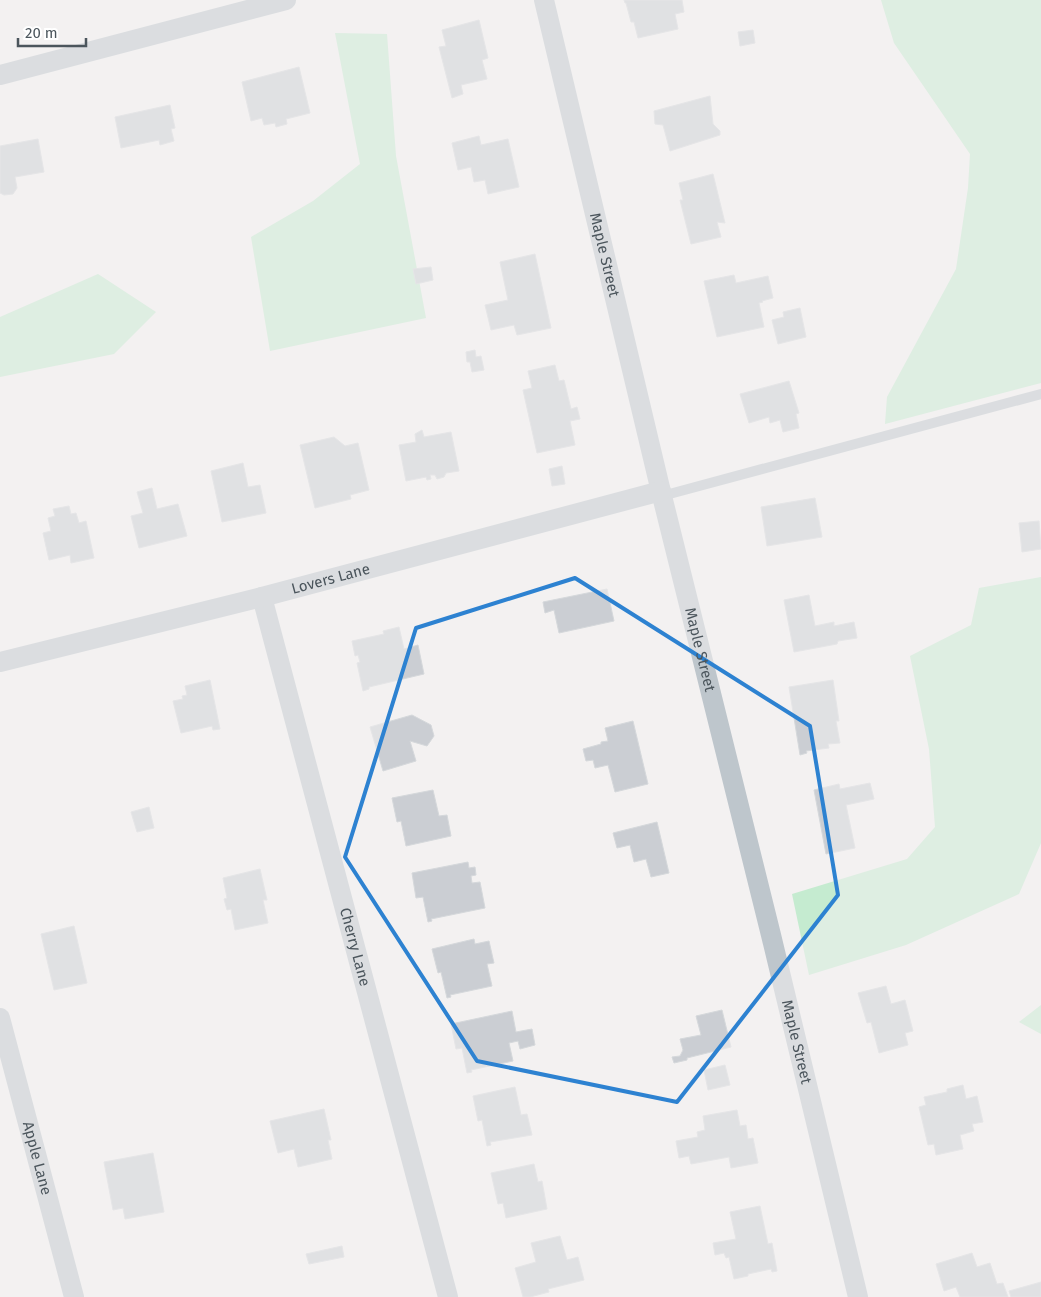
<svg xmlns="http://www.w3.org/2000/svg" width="1041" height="1297" viewBox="0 0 1041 1297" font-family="'Fira Sans',sans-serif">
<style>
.green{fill:#c5ebd0}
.building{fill:#cbced3;stroke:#d5d8db}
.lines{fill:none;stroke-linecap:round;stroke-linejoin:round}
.service{stroke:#bec6cc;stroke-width:10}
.minor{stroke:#bec6cc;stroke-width:20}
.marked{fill:none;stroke:#2d82d1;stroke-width:4;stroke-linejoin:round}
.labels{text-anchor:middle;stroke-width:4;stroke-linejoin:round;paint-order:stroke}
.street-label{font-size:15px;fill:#4b555c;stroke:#fff}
</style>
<rect width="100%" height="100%" fill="#f3f1f1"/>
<!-- green -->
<path class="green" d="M881,0H1041V383L885,424L887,397L956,269L968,188L970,154L894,43Z
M335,33L387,34L396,156L426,318L270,351L251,237L313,201L360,164Z
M98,274L156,312L114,354L0,377V317Z
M1041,577V843L1019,894L906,945L809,975L792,894L907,859L935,827L929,749L910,656L971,625L979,588Z
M1041,1005V1034L1019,1022Z"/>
<!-- building -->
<path class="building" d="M624,0H682L684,12L675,14L678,29L638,38L634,22H631L626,3H625Z
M479,20L488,58L482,60L487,79L461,85L463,94L452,98L439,47L446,46L442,30Z
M753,30L755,43L740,46L738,32Z
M299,67L310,113L286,119L287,124L276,127L275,123L264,125L262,118L251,121L242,82Z
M710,96L713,124L720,131V135L670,151L663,125L655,124L654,111Z
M170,105L175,128L171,129L174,141L160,145L159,140L121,148L115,117Z
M479,136L481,145L508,139L519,187L488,194L485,180L474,182L471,167L458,170L452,143Z
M38,139L44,172L15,177L17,188L13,194L4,195L0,193V146Z
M713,174L725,223L717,222L721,237L691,244L680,200H683L679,183Z
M535,254L551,328L517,335L514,325L491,330L485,305L508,300L500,262Z
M431,267L433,280L416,284L413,269Z
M734,275L736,283L768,276L773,298L762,301L763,302L759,303L764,327L717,337L704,281Z
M800,308L806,337L778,344L772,320L784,317L783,312Z
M475,350L476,357L481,356L484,370L472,372L470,362H467L466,352Z
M555,365L559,381L564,380L571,409L577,407L580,419L570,421L575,445L537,453L523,390L532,388L528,371Z
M789,381L799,413L796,414L799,428L783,432L780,420L770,423L769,417L749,423L740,394Z
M422,430L424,437L451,432L459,471L446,473L444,477L437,479L435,475H430L431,479L427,480L426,477L406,481L399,445L416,442L415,434Z
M334,437L345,446L358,443L369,490L350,495L351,499L315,508L300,445Z
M243,463L248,487L260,485L266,513L222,522L211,471Z
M562,466L565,484L552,486L549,469Z
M152,488L157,509L178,504L187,536L139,548L131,516L143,513L137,492Z
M815,498L822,537L767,546L761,507Z
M69,506L71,514L76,513L79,523L86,521L94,558L71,563L70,555L49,560L43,533L51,531L48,518L55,516L53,509Z
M1039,521L1041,549L1022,552L1019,523Z
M607,589L614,621L559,633L554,610L545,613L543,602Z
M809,595L815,626L834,622V626L854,622L857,638L838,641L837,644L794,652L784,600Z
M399,627L404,649L418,645L424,674L369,687V689L363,691L357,663L360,662L358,655L355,656L352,641L384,634L383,631Z
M210,680L220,729L213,730L212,726L181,733L173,701L183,699L182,696L187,695L185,686Z
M833,680L839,721H836L840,743L828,744L829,748L806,751L807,753L800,755L789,687Z
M412,715L431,725L434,736L427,746L410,741L416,761L383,771L370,727Z
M633,721L648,784L615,792L608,765L595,768L593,760L586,761L583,749L601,744V742L608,741L605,728Z
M870,783L874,799L846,805L855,848L826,854L814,790L839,784L840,789Z
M433,790L439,816L447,815L451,836L406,846L401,821L397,822L392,798Z
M149,807L154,828L137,832L131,812Z
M657,822L669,873L651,877L646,859L634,862L630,845L617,848L613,833Z
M468,862L469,868L475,867L476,875L471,876L472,883L480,882L485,908L431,919L432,921L428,922L423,897L416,898L412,873Z
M260,869L267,900H263L268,923L235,930L231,909L227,910L224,899L227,898L223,878Z
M74,926L87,983L54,990L41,934Z
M474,939L475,944L489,941L494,963L487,964L492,986L450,995L451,997L447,998L441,972L438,973L432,949Z
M886,986L891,1004L905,1000L913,1031L905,1033L908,1045L879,1053L871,1022L867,1023L858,993Z
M722,1010L731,1047L687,1058V1060L674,1063L672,1057L680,1056L683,1050L680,1039L701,1035L696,1016Z
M512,1011L516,1032L532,1029L535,1045L520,1049L518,1041L509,1043L513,1061L471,1070L472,1072L467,1073L462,1048L456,1049L451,1024Z
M725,1065L730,1085L708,1090L704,1070Z
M963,1085L966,1099L977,1096L983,1122L972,1124L974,1131L960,1135L963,1149L936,1155L934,1144L928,1145L919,1107L926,1105L924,1097L947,1092V1089Z
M515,1087L521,1115L527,1114L532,1135L490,1142L491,1145L487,1146L482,1120L478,1121L473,1096Z
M324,1109L331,1140H328L332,1159L298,1167L294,1149L278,1153L270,1121Z
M737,1110L740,1126L746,1125L748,1139L753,1138L758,1163L731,1168L729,1157L691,1164L689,1156L679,1158L676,1141L698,1137L697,1132L705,1130L703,1116Z
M153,1153L164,1212L125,1219L123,1208L113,1210L104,1162Z
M534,1164L538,1182L542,1181L547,1209L506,1218L503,1203L498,1204L491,1173Z
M760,1206L768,1244L772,1243L777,1271L772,1272L771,1269L748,1274V1276L734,1279L729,1257L726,1258L724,1253L715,1255L713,1243L736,1239L730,1212Z
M560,1236L567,1260L578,1257L584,1280L548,1289L549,1292L530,1297H523L515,1268L536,1262L531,1243Z
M342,1246L344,1257L309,1264L306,1254Z
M972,1253L977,1267L990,1263L997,1284L1003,1283L1008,1297H960L956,1287L944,1291L936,1264Z
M1041,1282V1297H1011L1009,1291Z"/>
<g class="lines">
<!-- service -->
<path class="service" d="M662,496L1041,394"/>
<!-- minor -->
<g class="minor">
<path id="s1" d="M544,0L662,496L771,935L858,1297"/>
<path d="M0,75L286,0"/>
<path id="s2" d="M262,597L448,1297"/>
<path id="s3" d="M0,662L262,597L661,491"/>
<path id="s4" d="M0,1018L74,1297"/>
</g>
</g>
<!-- marked area -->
<path d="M0 0H1041V1297H0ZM575,578L810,726L838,895L677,1102L477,1061L345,857L416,628Z" fill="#f3f1f1" fill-opacity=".55" fill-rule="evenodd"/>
<path class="marked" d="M575,578L810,726L838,895L677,1102L477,1061L345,857L416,628Z"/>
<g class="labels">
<!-- street labels -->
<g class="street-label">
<text dy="5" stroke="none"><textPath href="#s1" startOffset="262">Maple Street</textPath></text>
<text dy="5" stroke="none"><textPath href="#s3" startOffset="341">Lovers Lane</textPath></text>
<text dy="5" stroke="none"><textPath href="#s1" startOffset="668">Maple Street</textPath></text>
<text dy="5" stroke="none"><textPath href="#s2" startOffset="362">Cherry Lane</textPath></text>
<text dy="5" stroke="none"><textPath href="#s1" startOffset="1072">Maple Street</textPath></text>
<text dy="5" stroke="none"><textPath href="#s4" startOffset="145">Apple Lane</textPath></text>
</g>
</g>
<!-- scale -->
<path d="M18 38v8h68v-8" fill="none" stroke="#4b555c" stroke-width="2.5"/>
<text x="25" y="38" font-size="15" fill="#4b555c" stroke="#ffffff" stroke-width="4" paint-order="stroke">20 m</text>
</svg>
